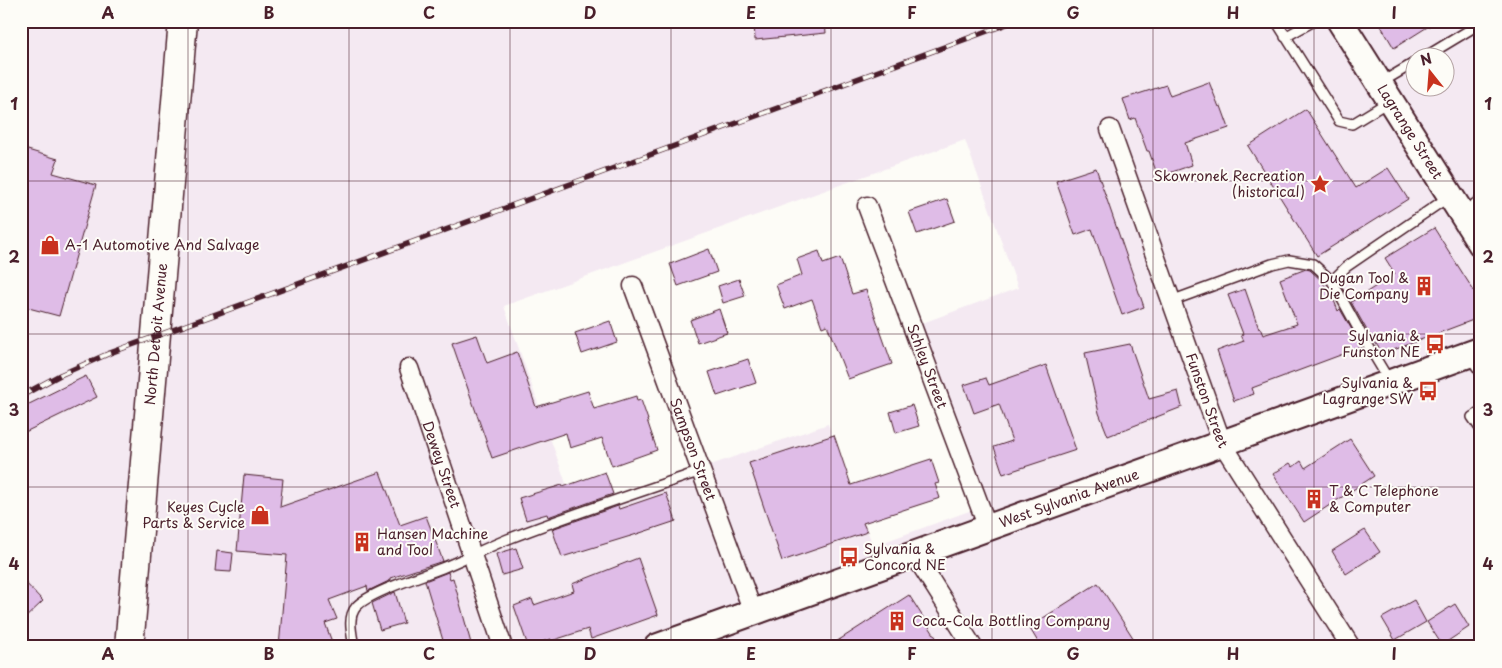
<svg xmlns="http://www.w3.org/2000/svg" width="1502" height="668" viewBox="0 0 1502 668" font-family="'Playpen Sans',sans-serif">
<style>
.built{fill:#f4e9f2;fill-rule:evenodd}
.building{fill:#dfbce7;stroke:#4a1f2b}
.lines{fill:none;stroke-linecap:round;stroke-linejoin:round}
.lane-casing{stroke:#4a1f2b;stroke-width:12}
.street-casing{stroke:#4a1f2b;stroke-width:21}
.secondary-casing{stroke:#4a1f2b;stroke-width:29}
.primary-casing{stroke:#4a1f2b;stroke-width:31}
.lane{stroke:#fdfcf7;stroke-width:9}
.street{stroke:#fdfcf7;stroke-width:18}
.secondary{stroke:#fdfcf7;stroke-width:25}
.primary{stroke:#fdfcf7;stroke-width:28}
.rail-casing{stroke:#4a1f2b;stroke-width:5.5}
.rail{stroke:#fdfcf7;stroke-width:4;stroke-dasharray:11;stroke-linecap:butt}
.grid{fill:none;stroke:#4a1f2b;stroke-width:1;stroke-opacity:0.55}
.labels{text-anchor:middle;stroke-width:4;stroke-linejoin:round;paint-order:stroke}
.street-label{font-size:14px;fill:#4a1f2b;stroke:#fdfcf7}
.poi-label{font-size:14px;fill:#4a1f2b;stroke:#fdfcf7;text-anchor:end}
.neatline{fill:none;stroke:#4a1f2b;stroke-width:2}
.grid-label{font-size:16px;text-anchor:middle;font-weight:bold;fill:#4a1f2b}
</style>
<rect width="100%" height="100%" fill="#fdfcf7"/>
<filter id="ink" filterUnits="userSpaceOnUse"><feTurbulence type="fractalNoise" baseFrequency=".02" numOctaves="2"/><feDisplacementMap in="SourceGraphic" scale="10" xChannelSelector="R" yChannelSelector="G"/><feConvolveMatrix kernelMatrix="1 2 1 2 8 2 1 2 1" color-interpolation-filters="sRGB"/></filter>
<g filter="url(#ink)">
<!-- built -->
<path class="built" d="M21,21H1481V647H21ZM1414,58H1444V88H1414ZM965,140L1018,288L917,325L983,506L873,546L828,424L576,512L504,306Z"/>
<!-- building -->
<path class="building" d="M754,21H825L826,33L755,40Z
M1378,21H1437L1394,48Z
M1209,82L1219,107L1221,106L1229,128L1185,143L1192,165L1158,177L1149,151H1147L1135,118L1130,120L1123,99L1166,85L1170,96Z
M1306,109L1356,188L1388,168L1408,199L1317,256L1248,146Z
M21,148L58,159L53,173L96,185L59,316L21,306Z
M1096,168L1144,307L1122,315L1092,229L1075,235L1056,181Z
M947,199L955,221L917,234L909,212Z
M1434,228L1479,299L1481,302V317L1383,354L1375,342L1374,343L1351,302L1395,274L1385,258Z
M709,249L717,272L678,286L670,264Z
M819,251L823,264L840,258L852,294L866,290L892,364L848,379L827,325L822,327L812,299L785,309L776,285L802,275L797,259Z
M1306,269L1310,270L1322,281L1335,303L1338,311L1340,309L1362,347L1252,388L1254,394L1234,401L1217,351L1244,341L1241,335L1243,334L1228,295L1245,289L1259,329L1260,328L1263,335L1297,324L1280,279Z
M739,279L745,296L723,303L718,286Z
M719,309L727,333L698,343L690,320Z
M610,321L617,342L582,354L575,333Z
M477,335L487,363L517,352L536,407L588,391L594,409L636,396L637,401L641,400L648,420H647L657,450L612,466L602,438L570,448L566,433L492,458L452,343Z
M1130,344L1149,399L1178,391L1182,407L1108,436L1099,413L1085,353Z
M748,359L756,383L717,396L709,372Z
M1046,365L1076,450L1003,474L994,447L1012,441L999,404L974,413L964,385L986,378L989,385Z
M86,376L97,397L21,434V408Z
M912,405L919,426L896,433L890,412Z
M834,435L851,485L931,459L939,483L935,484L940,498L863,523L867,532L782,561L749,463Z
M1350,439L1374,476L1304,522L1273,474L1290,463L1293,467L1301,461L1305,468Z
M380,472L400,525L426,516L443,561L391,578V580L368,591L367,586L329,600L337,619L325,623L332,642L318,647H279L287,555L237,551L244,475L283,479L280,507Z
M605,472L613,494L548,517L547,514L526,520L519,498L562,485L563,487Z
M666,493L676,521L634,535L562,557L552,529L618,506L619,509Z
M1365,530L1380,552L1346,574L1332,551Z
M516,548L523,569L502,575L496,554Z
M217,551L233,553L231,572L215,571Z
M638,558L658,615L591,639L588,629L551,641V639L528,646L514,606L532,599L534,605L574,591L572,584Z
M448,572L450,579L453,578L472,647H445L425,581Z
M21,578L43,601L21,622Z
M1098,583L1139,647H1041L1029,627Z
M395,592L404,623L380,630L372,603Z
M909,595L942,647H828Z
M1414,600L1426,622L1395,640L1382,618Z
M1455,604L1469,627L1442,645L1427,622Z"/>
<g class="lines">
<defs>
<path id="lane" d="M1276,21L1339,121L1352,124L1388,102
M1285,37L1314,21
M1423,58L1481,23
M1382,82L1414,63
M1463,213L1481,199
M1171,301L1272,264L1289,260L1313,264L1332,281
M1470,357L1481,373
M1390,382L1360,332L1332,281L1346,267L1450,196
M1481,412L1472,417L1481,430
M354,647C352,634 347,618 356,607C369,592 422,576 442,568C464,559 486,548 508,539C572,514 637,493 701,471"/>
<g id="street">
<path id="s1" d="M1110,129L1222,443L1351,647"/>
<path id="s2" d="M867,206L988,528"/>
<path id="s3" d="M633,286L753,612"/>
<path id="s4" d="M409,368L503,647"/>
<path d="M914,554L973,647"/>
</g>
<g id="secondary">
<path id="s5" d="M1340,21L1481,244"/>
<path id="s6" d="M657,647L1481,350"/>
</g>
<g id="primary">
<path id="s7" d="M129,647L183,21"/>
</g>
</defs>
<!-- lane casing -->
<use href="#lane" class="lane-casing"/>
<!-- street casing -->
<use href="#street" class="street-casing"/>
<!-- secondary casing -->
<use href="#secondary" class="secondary-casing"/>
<!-- primary casing -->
<use href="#primary" class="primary-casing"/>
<!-- lane -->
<use href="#lane" class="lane"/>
<!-- street -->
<use href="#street" class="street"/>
<!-- secondary -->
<use href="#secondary" class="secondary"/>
<!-- primary -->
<use href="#primary" class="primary"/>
<defs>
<path id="rail" d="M21,396L60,375L110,353L1015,21"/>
</defs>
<!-- rail casing -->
<use href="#rail" class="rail-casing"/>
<!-- rail -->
<use href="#rail" class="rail"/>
</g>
</g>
<!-- grid -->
<path class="grid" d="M188,21V647M349,21V647M510,21V647M671,21V647M831,21V647M992,21V647M1153,21V647M1314,21V647M21,181H1481M21,334H1481M21,487H1481"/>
<!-- icons -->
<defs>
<symbol id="sight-bare" viewBox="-9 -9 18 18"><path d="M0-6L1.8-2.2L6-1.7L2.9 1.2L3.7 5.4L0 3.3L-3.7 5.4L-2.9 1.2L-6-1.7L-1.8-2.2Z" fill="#c8321e" stroke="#fdfcf7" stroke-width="2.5" paint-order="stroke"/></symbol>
<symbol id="shop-bare" viewBox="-9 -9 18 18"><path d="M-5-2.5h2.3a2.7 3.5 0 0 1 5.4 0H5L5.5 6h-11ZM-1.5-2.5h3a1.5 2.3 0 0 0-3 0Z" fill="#c8321e" stroke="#fdfcf7" stroke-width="2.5" paint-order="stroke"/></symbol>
<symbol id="building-bare" viewBox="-9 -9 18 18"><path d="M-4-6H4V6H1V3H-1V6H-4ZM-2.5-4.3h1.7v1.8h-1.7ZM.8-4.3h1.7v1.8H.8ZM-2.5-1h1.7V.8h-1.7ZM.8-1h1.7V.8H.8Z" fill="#c8321e" stroke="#fdfcf7" stroke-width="2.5" paint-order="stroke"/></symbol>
<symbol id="bus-bare" viewBox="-9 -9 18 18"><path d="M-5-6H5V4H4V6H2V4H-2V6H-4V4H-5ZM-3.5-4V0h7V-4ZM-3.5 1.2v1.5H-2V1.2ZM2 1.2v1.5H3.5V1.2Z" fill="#c8321e" stroke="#fdfcf7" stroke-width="2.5" paint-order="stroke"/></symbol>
</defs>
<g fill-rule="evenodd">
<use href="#sight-bare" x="1306" y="170" width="28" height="28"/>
<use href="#shop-bare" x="36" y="231" width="28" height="28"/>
<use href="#building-bare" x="1410" y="272" width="28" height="28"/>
<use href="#bus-bare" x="1421" y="330" width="28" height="28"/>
<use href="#bus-bare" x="1414" y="377" width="28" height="28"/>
<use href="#building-bare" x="1300" y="485" width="28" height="28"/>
<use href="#shop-bare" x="246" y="501" width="28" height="28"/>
<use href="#building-bare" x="348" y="528" width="28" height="28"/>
<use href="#bus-bare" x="835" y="543" width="28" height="28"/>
<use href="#building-bare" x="883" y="607" width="28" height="28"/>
</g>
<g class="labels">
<!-- street labels -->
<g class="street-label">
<text dy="5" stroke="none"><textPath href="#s5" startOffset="131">Lagrange Street</textPath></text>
<text dy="5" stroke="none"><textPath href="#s7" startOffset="314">North Detroit Avenue</textPath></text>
<text dy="5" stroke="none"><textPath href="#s2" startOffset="171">Schley Street</textPath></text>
<text dy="5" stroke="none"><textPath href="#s1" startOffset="288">Funston Street</textPath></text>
<text dy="5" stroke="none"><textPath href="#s3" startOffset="174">Sampson Street</textPath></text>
<text dy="5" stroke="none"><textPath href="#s4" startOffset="102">Dewey Street</textPath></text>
<text dy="5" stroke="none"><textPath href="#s6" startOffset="438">West Sylvania Avenue</textPath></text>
</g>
<!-- poi labels -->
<g class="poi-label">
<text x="1305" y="181">Skowronek Recreation<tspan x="1305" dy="16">(historical)</tspan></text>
<text x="65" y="250" text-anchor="start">A-1 Automotive And Salvage</text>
<text x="1409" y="283">Dugan Tool &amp;<tspan x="1409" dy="16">Die Company</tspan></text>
<text x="1420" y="341">Sylvania &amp;<tspan x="1420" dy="16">Funston NE</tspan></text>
<text x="1413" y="388">Sylvania &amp;<tspan x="1413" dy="16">Lagrange SW</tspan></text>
<text x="1329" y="496" text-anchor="start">T &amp; C Telephone<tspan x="1329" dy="16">&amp; Computer</tspan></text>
<text x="245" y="512">Keyes Cycle<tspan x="245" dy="16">Parts &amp; Service</tspan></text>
<text x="377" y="539" text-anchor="start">Hansen Machine<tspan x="377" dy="16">and Tool</tspan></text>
<text x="864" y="554" text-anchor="start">Sylvania &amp;<tspan x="864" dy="16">Concord NE</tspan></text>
<text x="912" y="626" text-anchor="start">Coca-Cola Bottling Company</text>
</g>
</g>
<!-- margin -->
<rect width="1502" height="668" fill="none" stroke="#fdfcf7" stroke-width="55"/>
<!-- north arrow -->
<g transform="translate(1430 72) rotate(343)"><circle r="24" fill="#fdfcf7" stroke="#b5a4a5"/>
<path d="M0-4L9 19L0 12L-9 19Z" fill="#c8321e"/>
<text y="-8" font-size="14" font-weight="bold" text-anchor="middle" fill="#4a1f2b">N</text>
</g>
<rect x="28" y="28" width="1446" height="612" class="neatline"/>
<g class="grid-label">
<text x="108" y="19">A</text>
<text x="269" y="19">B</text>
<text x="429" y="19">C</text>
<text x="590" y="19">D</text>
<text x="751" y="19">E</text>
<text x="912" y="19">F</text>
<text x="1073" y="19">G</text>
<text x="1233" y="19">H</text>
<text x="1394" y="19">I</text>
<text x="14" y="110">1</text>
<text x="1488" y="110">1</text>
<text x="14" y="263">2</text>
<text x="1488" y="263">2</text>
<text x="14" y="416">3</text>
<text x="1488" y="416">3</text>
<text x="14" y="570">4</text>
<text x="1488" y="570">4</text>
<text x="108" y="660">A</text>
<text x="269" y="660">B</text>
<text x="429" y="660">C</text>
<text x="590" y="660">D</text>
<text x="751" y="660">E</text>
<text x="912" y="660">F</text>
<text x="1073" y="660">G</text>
<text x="1233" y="660">H</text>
<text x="1394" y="660">I</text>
</g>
</svg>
